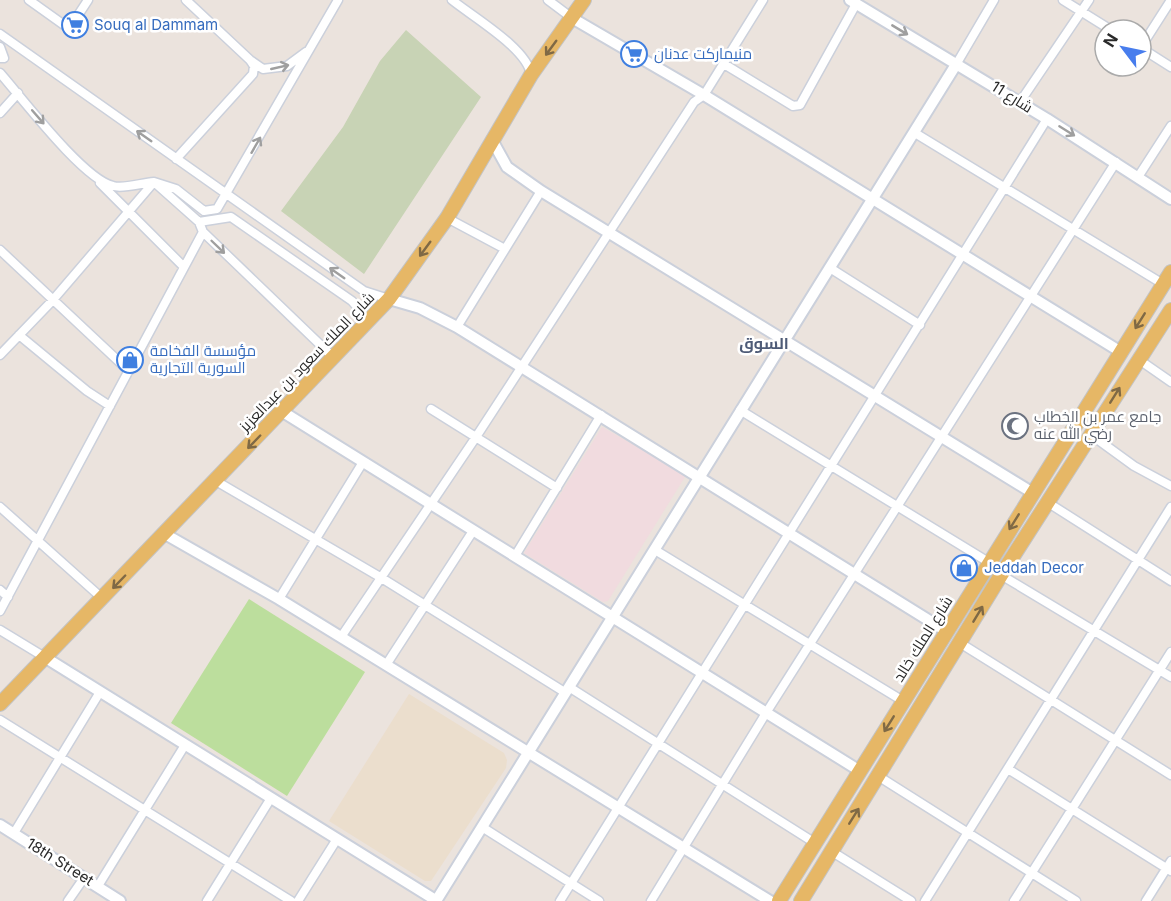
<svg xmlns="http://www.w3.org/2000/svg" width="1171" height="901" viewBox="0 0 1171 901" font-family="Inter,Cairo,sans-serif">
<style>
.education{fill:#ebdecd}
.medical{fill:#f1dbdf}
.green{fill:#bcde9d}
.cemetery{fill:#c8d3b5}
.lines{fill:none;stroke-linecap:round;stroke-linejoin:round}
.minor-casing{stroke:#cbd0db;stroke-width:11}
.tertiary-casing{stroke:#cbd0db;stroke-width:14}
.primary-casing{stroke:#c3c3c3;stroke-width:16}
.minor{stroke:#fff;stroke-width:8}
.tertiary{stroke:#fff;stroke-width:10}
.primary{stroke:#e6b766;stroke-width:14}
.oneway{stroke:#9f9f9f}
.oneway2{stroke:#7f6945}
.labels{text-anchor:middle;stroke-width:5;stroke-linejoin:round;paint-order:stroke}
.shop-label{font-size:15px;fill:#366cbe;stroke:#fff;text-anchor:start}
.street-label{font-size:15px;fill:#2a2a2a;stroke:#fff}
.worship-label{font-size:15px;fill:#5b616d;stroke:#fff;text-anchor:start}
.neighbourhood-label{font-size:16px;font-weight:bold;fill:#4e5b77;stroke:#fff}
</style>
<rect width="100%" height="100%" fill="#ebe3dd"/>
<!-- education -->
<path class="education" d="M409,694L504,753L507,760L506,768L431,881H425L329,821Z"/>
<!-- medical -->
<path class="medical" d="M602,427L682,472L685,477L608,601L603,602L524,553Z"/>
<!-- green -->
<path class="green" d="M249,599L365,672L287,796L171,723Z"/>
<!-- cemetery -->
<path class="cemetery" d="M406,30L481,97L364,274L281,211L343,127L380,61Z"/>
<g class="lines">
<defs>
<path id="minor" d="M29,0L64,25L73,23L88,0
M186,0L250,60L263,69L287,66L306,52
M452,0C473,17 528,49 531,75
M548,0L572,18
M1063,0L1111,30
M0,34L364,291L389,299
M0,47L4,58H0
M1141,47L1171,0
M1141,48L1171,67
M957,63L994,0
M724,64L793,106L800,105L856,4
M0,73C22,98 83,179 113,186C124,189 141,183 154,182L199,222L203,232L334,358
M1020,102L1089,0
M0,113L18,93
M915,133L1163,284
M176,159L253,74L254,66L250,60
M1138,177L1171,126
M100,183L184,267
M447,218L505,249
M199,222L231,217L352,301L359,309L362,328
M0,250L129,371
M830,268L920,325
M457,327L541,191
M19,335L87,391L110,406
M0,355L52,301L154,182L176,189L204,211L217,209L338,0
M1138,359L1171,382
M431,409L557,488
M740,410L990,563
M1090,434L1134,466L1171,486
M216,481L380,577L566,693
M1047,502L1171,581
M0,507L103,599
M655,550L903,701
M515,556L601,415
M1001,575L1171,677
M0,590L8,597
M279,599L363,462
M0,611L203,232
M0,630L46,658
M341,637L476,437L694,102L704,95L763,0
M960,643L1171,775
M386,665L473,531
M569,687L815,843
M0,720L291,901
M1008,769L1171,871
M878,776L1076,901
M482,827L599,901
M14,833L100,692
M831,851L911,901
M98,886L185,745
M68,901L84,878
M207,901L271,798
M298,901L337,839
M560,901L1047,119
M651,901L766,713L1116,162
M925,901L1171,507
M1014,901L1171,652
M1146,901L1171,861"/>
<path id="tertiary" d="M850,0L1047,119L1171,199
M572,18L704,95L1121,352
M492,140L507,167L541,191L1033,493
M389,299L420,308L457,327L946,631
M283,412L860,771
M165,534L279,599L770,901
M46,658L437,901
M0,825L120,901
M436,901L957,63"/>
<path id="primary" d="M0,704L389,299L447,218L531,75L584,0
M779,901L1171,272
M801,901L1001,575L1171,310"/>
</defs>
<!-- minor casing -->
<use href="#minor" class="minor-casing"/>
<!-- tertiary casing -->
<use href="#tertiary" class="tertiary-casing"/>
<!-- primary casing -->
<use href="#primary" class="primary-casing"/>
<!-- minor -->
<use href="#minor" class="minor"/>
<!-- tertiary -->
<use href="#tertiary" class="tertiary"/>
<!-- primary -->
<use href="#primary" class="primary"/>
</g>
<!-- one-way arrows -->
<defs><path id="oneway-shaft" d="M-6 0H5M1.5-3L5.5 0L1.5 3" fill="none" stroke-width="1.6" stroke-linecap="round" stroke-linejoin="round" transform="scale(1.5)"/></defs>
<g class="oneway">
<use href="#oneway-shaft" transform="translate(900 30) rotate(31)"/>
<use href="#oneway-shaft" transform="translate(280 67) rotate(-13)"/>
<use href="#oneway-shaft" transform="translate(38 117) rotate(49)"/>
<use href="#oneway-shaft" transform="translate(1067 131) rotate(32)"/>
<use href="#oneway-shaft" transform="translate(144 136) rotate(-145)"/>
<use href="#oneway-shaft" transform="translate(256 145) rotate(-60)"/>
<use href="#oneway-shaft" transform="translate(218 247) rotate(44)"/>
<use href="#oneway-shaft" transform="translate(337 273) rotate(-145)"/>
</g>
<g class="oneway2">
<use href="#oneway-shaft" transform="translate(551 48) rotate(126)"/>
<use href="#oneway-shaft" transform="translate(425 249) rotate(126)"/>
<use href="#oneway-shaft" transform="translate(1140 321) rotate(122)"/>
<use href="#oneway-shaft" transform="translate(1115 395) rotate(-58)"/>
<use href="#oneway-shaft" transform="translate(254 442) rotate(134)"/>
<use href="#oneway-shaft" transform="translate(1014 522) rotate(122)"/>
<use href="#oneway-shaft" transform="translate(119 582) rotate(134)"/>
<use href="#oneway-shaft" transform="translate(978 614) rotate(-59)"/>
<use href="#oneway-shaft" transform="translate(889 724) rotate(122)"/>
<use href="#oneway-shaft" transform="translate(854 816) rotate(-58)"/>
</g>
<!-- icons -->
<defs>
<symbol id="supermarket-ring" viewBox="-11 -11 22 22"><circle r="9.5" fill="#fff" stroke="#3f7fe0" stroke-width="1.5"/><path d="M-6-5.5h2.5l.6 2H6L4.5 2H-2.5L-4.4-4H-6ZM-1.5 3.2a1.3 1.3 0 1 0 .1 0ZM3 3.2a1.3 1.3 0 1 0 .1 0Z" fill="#3f7fe0"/></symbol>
<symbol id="shop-ring" viewBox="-11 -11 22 22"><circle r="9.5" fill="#fff" stroke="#3f7fe0" stroke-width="1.5"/><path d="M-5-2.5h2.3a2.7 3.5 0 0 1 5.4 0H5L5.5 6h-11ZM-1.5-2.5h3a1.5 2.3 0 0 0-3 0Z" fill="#3f7fe0"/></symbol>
<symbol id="mosque-ring" viewBox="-11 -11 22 22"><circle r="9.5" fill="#fff" stroke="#6b7280" stroke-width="1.5"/><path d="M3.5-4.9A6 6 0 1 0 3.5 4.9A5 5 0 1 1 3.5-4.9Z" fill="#6b7280"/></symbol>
</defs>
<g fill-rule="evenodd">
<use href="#supermarket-ring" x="60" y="10" width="30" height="30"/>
<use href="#supermarket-ring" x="619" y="39" width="30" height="30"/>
<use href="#shop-ring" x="115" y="345" width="30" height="30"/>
<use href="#mosque-ring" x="1000" y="411" width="30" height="30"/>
<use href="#shop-ring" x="949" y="553" width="30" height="30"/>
</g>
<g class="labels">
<!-- shop labels -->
<g class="shop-label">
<text x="94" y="30">Souq al Dammam</text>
<text x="654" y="59">منيماركت عدنان</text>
<text x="150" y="356">مؤسسة الفخامة<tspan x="150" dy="17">السورية التجارية</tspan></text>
<text x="984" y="573">Jeddah Decor</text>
</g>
<!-- street labels -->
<g class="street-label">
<text transform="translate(1012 97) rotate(32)" y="5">شارع 11</text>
<text transform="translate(307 362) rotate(-46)" y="5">شارع الملك سعود بن عبدالعزيز</text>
<text transform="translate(923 639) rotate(-58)" y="5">شارع الملك خالد</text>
<text transform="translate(60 862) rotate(32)" y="5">18th Street</text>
</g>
<!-- worship labels -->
<g class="worship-label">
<text x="1034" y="422">جامع عمر بن الخطاب<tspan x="1034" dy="17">رضي الله عنه</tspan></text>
</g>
<!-- neighbourhood labels -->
<g class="neighbourhood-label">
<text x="764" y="349">السوق</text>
</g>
</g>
<!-- north arrow -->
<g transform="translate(1123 48) rotate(302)"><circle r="28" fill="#ffffff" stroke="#aaaaaa" stroke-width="1.5"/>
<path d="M0-4.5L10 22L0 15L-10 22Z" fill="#487ded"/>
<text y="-9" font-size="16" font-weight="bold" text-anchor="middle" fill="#2a2a2a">N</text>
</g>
</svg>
